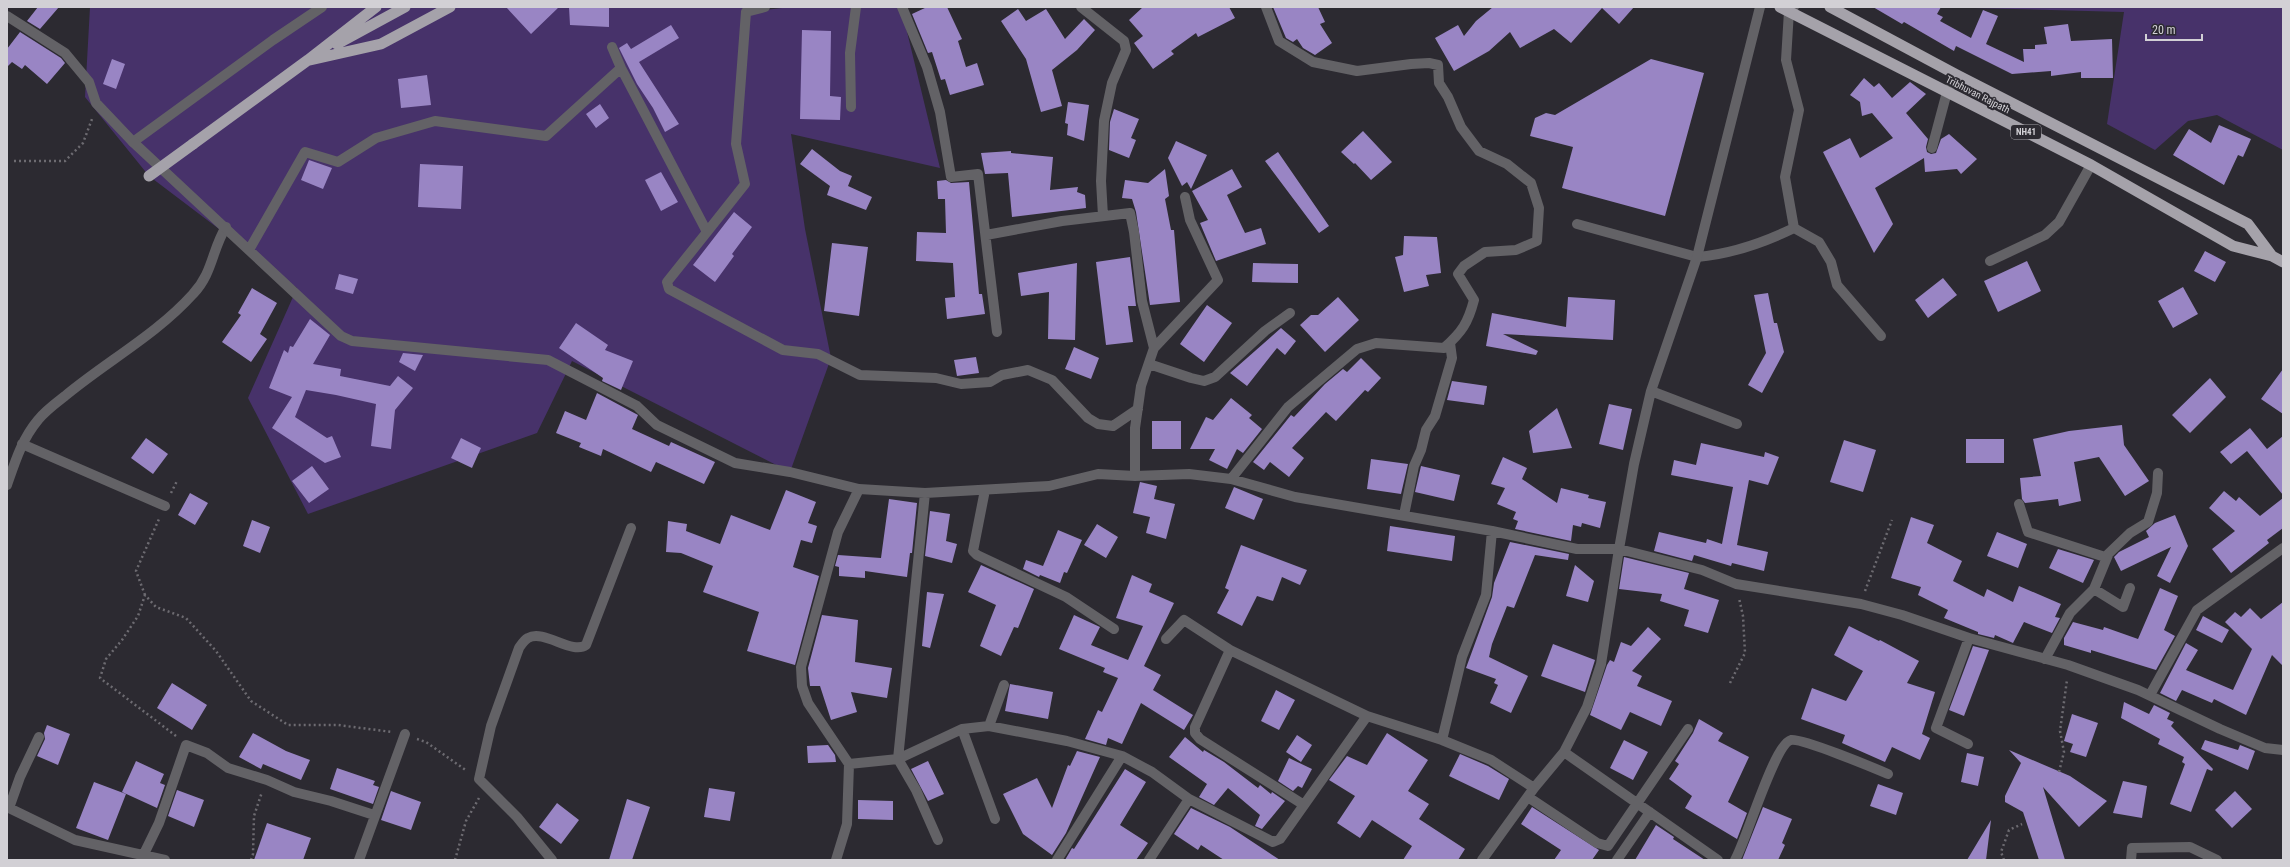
<svg xmlns="http://www.w3.org/2000/svg" width="2290" height="867" viewBox="0 0 2290 867" font-family="'Roboto Condensed',sans-serif">
<style>
.green{fill:#47326a}
.building{fill:#9985c4}
.lines{fill:none;stroke-linecap:round;stroke-linejoin:round}
.path{stroke:#6d6b71;stroke-width:2.5;stroke-dasharray:2 3;stroke-linecap:butt}
.service{stroke:#636266;stroke-width:10}
.minor{stroke:#636266;stroke-width:10}
.trunk{stroke:#a5a2aa;stroke-width:11}
.trunk-bridge{stroke:#a5a2aa;stroke-width:11}
.labels{text-anchor:middle;stroke-width:4;stroke-linejoin:round;paint-order:stroke}
.shield{fill:#2c2a31;stroke:#a09ea4;stroke-width:1}
.shield-label{font-size:9px;font-weight:bold;fill:#d2d0d5}
.street-label{font-size:10px;fill:#d2d0d5;stroke:#2c2a31}
</style>
<rect width="100%" height="100%" fill="#2c2a31"/>
<!-- green -->
<path class="green" d="M90,7H744L746,12L791,7H901L940,168L791,134L805,229L831,358L790,472L572,361L537,433L308,514L248,398L297,288L149,176L85,97Z
M1978,7H2283V150L2217,115L2188,121L2155,150L2107,124L2124,12L1974,8Z"/>
<!-- building -->
<path class="building" d="M38,7H59L40,29L27,21Z
M506,7H559L531,34Z
M569,7H609V27L570,25Z
M927,7H947L962,39L958,41L966,67L977,63L984,85L950,95L945,79L941,80L932,52L928,53L912,14Z
M1143,7H1229L1235,18L1198,37L1196,33L1171,51L1174,54L1153,69L1134,43L1143,36L1129,20Z
M1273,7H1318L1325,22L1320,24L1332,43L1315,55L1303,48L1297,39L1293,42L1286,38Z
M1493,7H1634L1619,24L1602,8L1571,43L1554,29L1520,48L1510,32L1489,51L1454,71L1435,38L1458,25L1464,36L1476,21Z
M1873,7H1941L1937,14L1943,17L1940,21L1971,38L1983,10L1998,16L1986,44L2024,62L2023,49H2035V45L2047,44L2044,27L2068,24L2071,41L2112,39L2113,78H2081V72L2051,76V71L2012,74L1956,46L1954,51L1904,22L1902,24Z
M1018,9L1026,21L1046,9L1065,39L1084,19L1095,30L1077,50L1052,70L1062,106L1041,112L1026,59L1001,21Z
M671,25L679,38L639,62L679,124L665,132L653,108L637,84L619,48L627,43L631,49Z
M802,30L831,31L830,96L841,97L840,120L800,119Z
M20,32L61,58L65,63L47,84L25,65L22,69L12,62L8,66L7,65V49Z
M112,59L125,64L116,89L103,84Z
M1651,59L1704,73L1665,216L1562,188L1573,147L1530,136L1535,118L1546,113L1555,115Z
M427,75L431,105L401,108L398,79Z
M1864,78L1874,87L1879,83L1892,98L1910,82L1926,94L1906,113L1928,139L1926,147L1927,152L1931,154L1936,153L1941,139L1949,134L1977,159L1961,174L1957,169L1925,172L1924,158L1875,188L1893,224L1874,253L1823,152L1850,138L1860,158L1893,138L1872,113L1862,116L1860,102L1850,95Z
M1068,102L1089,105L1084,141L1067,135L1068,124L1065,123Z
M600,104L609,118L596,128L586,114Z
M1114,109L1139,119L1131,138L1136,140L1129,158L1109,150L1110,122Z
M2219,125L2251,139L2243,157L2238,155L2224,185L2173,155L2189,129L2211,143Z
M1363,131L1392,162L1371,180L1355,163L1354,164L1341,152Z
M1176,141L1207,155L1191,189L1187,182L1182,186L1168,158Z
M812,149L840,171L852,176L848,186L872,197L866,210L827,195L830,186L800,164Z
M1011,151V153L1053,157L1050,190L1078,187L1077,192L1085,195L1086,208L1012,217L1008,173L985,174L981,153Z
M1278,152L1329,226L1319,233L1265,161Z
M309,160L332,168L323,189L301,180Z
M420,164L463,166L461,209L418,207Z
M1165,169L1169,196L1165,199L1171,230H1174L1180,302L1150,305L1136,212L1132,199L1122,198L1125,180L1148,183Z
M1232,169L1242,187L1227,195L1245,233L1261,228L1266,244L1216,261L1200,223L1208,220L1192,191Z
M661,172L678,202L661,211L645,180Z
M946,180L951,183L969,182L979,294H982L985,314L947,319L945,298L955,297L953,263L916,261L917,232L946,233L945,199H938L937,181Z
M734,212L752,227L732,254L734,256L715,282L693,265Z
M1404,236L1437,237L1441,273L1426,275L1429,286L1404,292L1395,257L1403,255Z
M832,243L868,247L859,316L824,311Z
M2205,251L2226,262L2215,282L2194,271Z
M1130,257L1136,306H1128L1133,342L1106,345L1096,262Z
M2027,261L2041,291L1998,312L1984,281Z
M1077,263L1075,340L1048,339L1049,292L1021,296L1018,273Z
M1253,263L1298,264V283L1252,282Z
M339,274L358,279L353,294L335,289Z
M1943,278L1957,295L1928,318L1915,300Z
M2183,287L2198,314L2173,328L2158,301Z
M252,288L277,303L260,334L267,339L251,362L222,342L241,315L238,313Z
M1768,293L1774,323H1777L1784,352L1762,393L1748,385L1766,353L1754,295Z
M1338,297L1359,320L1325,352L1300,325L1311,315H1318Z
M1568,297L1615,300L1613,340L1503,334L1538,351L1536,355L1486,346L1492,313L1566,327Z
M1207,305L1232,323L1204,362L1180,344Z
M310,319L330,335L313,364L341,369L340,376L390,386L398,376L413,388L395,410L391,449L371,446L376,404L336,395L306,390L295,417L327,438L332,436L341,457L325,463L272,428L292,397L269,388L284,350L288,353L290,346L293,347Z
M576,323L608,345L605,350L633,361L621,390L602,381L603,378L559,348Z
M1281,328L1296,341L1285,355L1277,348L1247,386L1230,373Z
M1074,347L1099,358L1091,379L1065,369Z
M403,353L423,355L415,371L399,362Z
M976,357L979,373L957,376L954,360Z
M1361,358L1381,378L1368,392L1365,390L1336,421L1326,412L1292,448L1304,458L1289,477L1270,462L1264,470L1253,462L1291,415L1294,417L1325,384L1343,369L1347,372Z
M2283,369V414L2261,399Z
M2210,378L2226,397L2190,433L2172,415Z
M1452,381L1487,386L1484,405L1447,400Z
M597,393L638,415L632,429L669,446L671,442L715,462L704,484L656,462L651,472L603,449L601,456L579,447L581,443L556,433L565,411L586,420Z
M1231,398L1252,415L1249,418L1262,429L1243,453L1237,449L1227,469L1209,460L1215,449H1190L1206,417L1213,420Z
M1609,404L1632,409L1623,450L1599,444Z
M1557,408L1572,448L1533,453L1529,431Z
M1152,421H1181V449H1152Z
M2122,425L2124,445L2149,481L2125,496L2099,457L2074,462L2081,501L2059,506L2058,499L2025,503L2022,499L2020,478L2041,476L2033,439L2069,431Z
M2250,428L2267,449L2283,436V495L2247,451L2231,464L2220,452Z
M146,438L168,454L153,474L131,458Z
M461,438L481,448L472,468L451,458Z
M1966,439H2004V463H1966Z
M1844,440L1876,450L1863,492L1830,482Z
M1701,443L1764,457L1765,452L1779,457L1768,485L1749,480L1737,545L1768,552L1764,571L1732,563L1731,566L1694,555L1692,561L1654,551L1659,532L1706,543L1707,539L1722,544L1733,487L1671,475L1674,460L1696,465Z
M1503,457L1527,468L1522,479L1557,503L1561,488L1589,495L1588,498L1606,502L1600,528L1582,523L1581,527L1573,525L1571,541L1515,529L1518,521L1513,519L1516,512L1497,504L1505,488L1491,484Z
M1371,459L1408,464L1401,494L1367,489Z
M312,466L329,489L309,503L292,481Z
M1421,466L1460,475L1454,501L1415,492Z
M1140,482L1157,486L1154,499L1175,504L1166,539L1146,533L1150,517L1133,513Z
M1234,487L1263,499L1254,520L1225,508Z
M786,490L816,502L808,523L817,526L812,543L801,540L793,567L819,576L795,665L747,651L759,612L703,592L713,566L681,553L666,552L668,521L687,524L686,531L720,544L731,515L770,530Z
M2224,491L2236,501L2239,497L2260,516L2283,498V528L2267,540L2269,543L2231,573L2212,549L2235,531L2209,508Z
M190,493L208,503L195,525L178,515Z
M889,499L917,503L912,553H910L907,577L865,571V578L839,576V567L835,566L838,555L881,558Z
M930,511L950,514L946,541L957,544L952,563L925,556Z
M2175,515L2188,546L2170,583L2157,576L2171,547L2121,571L2114,557L2119,552L2149,537L2146,531L2155,523Z
M1911,517L1934,525L1927,543L1962,561L1953,581L1984,597L1987,589L2013,602L2019,586L2061,604L2055,617L2060,618L2052,633L2024,622L2013,643L1995,635L1994,638L1978,634V632L1944,618L1948,610L1918,595L1921,587L1891,578Z
M252,520L270,527L260,553L243,546Z
M1097,524L1118,537L1106,558L1084,545Z
M1390,526L1455,536L1452,561L1387,551Z
M1058,530L1082,540L1067,573L1064,572L1060,583L1040,575L1039,577L1023,569L1026,560L1043,566Z
M1997,532L2027,544L2018,568L1987,556Z
M1510,542L1569,554L1568,560L1535,555L1514,608L1507,606L1492,644L1489,657L1528,676L1511,713L1490,703L1498,685L1494,683L1496,679L1466,668L1492,597L1494,583Z
M1241,545L1307,570L1300,585L1282,577L1273,601L1257,596L1242,626L1217,613L1229,590L1225,588Z
M2058,549L2094,560L2083,583L2049,568Z
M1624,557L1689,573L1684,589L1719,600L1708,633L1684,626L1689,610L1660,601L1662,594L1619,589Z
M981,565L1034,589L1018,628L1014,627L1001,656L980,646L996,605L968,592Z
M1575,565L1594,581L1588,602L1566,596Z
M1132,575L1152,584L1149,592L1174,603L1144,666L1161,675L1153,690L1193,715L1184,730L1141,703L1122,744L1108,738L1106,745L1085,739L1098,710L1102,712L1118,678L1103,672L1105,668L1059,649L1074,615L1100,627L1091,645L1128,660L1143,626L1116,618Z
M2160,588L2178,596L2164,630L2175,636L2156,670L2091,650V653L2064,645V638L2073,622L2103,630L2104,627L2138,639Z
M927,592L944,594L930,648L922,646Z
M2283,602V666L2272,655L2246,715L2214,699L2212,703L2182,690L2176,701L2160,693L2186,643L2198,650L2186,670L2233,690L2252,649L2225,622L2235,612L2241,617L2250,608L2261,619Z
M822,615L858,620L855,662L892,668L887,698L851,692L857,712L831,720L820,686H810L808,668Z
M2203,616L2229,630L2222,643L2196,630Z
M1849,626L1879,641L1880,640L1919,661L1907,683L1935,692L1922,734L1930,738L1920,760L1892,747L1885,762L1842,743L1845,735L1801,719L1812,688L1846,701L1863,671L1834,655Z
M1648,627L1661,639L1632,671L1642,676L1637,686L1672,701L1661,726L1630,712L1621,730L1590,715L1607,665L1610,660L1614,662L1621,642L1631,646Z
M1553,644L1595,660L1585,692L1541,676Z
M1973,646L1989,650L1964,716L1949,710Z
M172,683L207,705L192,730L157,708Z
M1010,684L1053,692L1048,719L1005,711Z
M1276,690L1295,700L1279,730L1261,721Z
M2124,702L2149,714L2154,705L2170,713L2167,719L2174,722L2171,726L2213,769L2212,771L2207,769L2191,812L2170,804L2185,764L2182,762L2184,757L2158,744L2160,739L2121,718Z
M2072,714L2098,723L2086,757L2070,752L2073,744L2064,741Z
M1699,719L1723,733L1718,741L1749,757L1728,802L1747,813L1737,839L1685,808L1692,796L1669,779L1679,764L1675,761L1693,733Z
M47,725L70,734L58,765L37,756L45,739L44,733Z
M253,733L286,751L310,760L301,780L263,764L261,769L239,757Z
M1387,733L1428,760L1408,791L1429,804L1419,819L1465,849L1458,860H1403L1412,846L1372,820L1360,838L1337,823L1355,796L1329,780L1347,756L1367,765Z
M1297,735L1312,745L1301,762L1286,752Z
M1185,737L1203,752L1204,750L1224,762L1258,788L1260,785L1271,794L1272,792L1285,801L1262,829L1255,826L1260,815L1228,788L1214,805L1199,797L1207,784L1169,757Z
M1624,740L1648,752L1633,780L1610,768Z
M2205,740L2238,750L2240,745L2255,751L2248,770L2201,749Z
M828,745L835,755L836,762L808,763L807,746Z
M2009,750L2070,776L2107,801L2079,827L2043,787L2065,860H2039L2023,812L2005,802V796L2021,763Z
M1077,751L1100,757L1066,833L1052,855L1023,834L1003,794L1037,778L1052,808L1068,765L1070,766Z
M1967,753L1984,757L1978,786L1961,782Z
M1460,754L1488,766L1509,779L1499,800L1449,776Z
M1289,758L1312,769L1302,788L1298,786L1293,791L1278,781Z
M136,761L164,774L160,783L165,785L157,808L122,792Z
M928,761L944,794L928,801L911,769Z
M337,768L375,781L373,785L379,787L373,804L330,789Z
M1125,769L1146,782L1120,825L1148,843L1136,860H1065L1072,848L1074,849Z
M2123,781L2147,786L2142,818L2113,813Z
M94,782L126,794L108,840L76,828Z
M1878,784L1903,793L1896,815L1870,806Z
M709,788L735,792L730,821L704,817Z
M177,790L204,800L194,827L168,816Z
M391,791L421,802L411,830L381,820Z
M2235,791L2252,809L2232,828L2215,810Z
M627,799L650,807L632,860H609Z
M858,800L893,801V820L858,819Z
M557,803L579,820L561,844L539,827Z
M1532,807L1599,850L1592,860H1554L1561,850L1521,824Z
M1763,807L1792,819L1782,843L1785,845L1778,860H1742Z
M1191,808L1230,827L1280,860H1224L1201,845L1198,850L1174,834Z
M1991,820L1986,860H1967Z
M267,823L311,838L303,860H254Z
M1656,825L1674,837L1673,839L1705,860H1635Z"/>
<g class="lines">
<!-- path -->
<path class="path" d="M14,161H65L83,143L92,119
M171,493L177,481
M1865,591L1892,520
M145,595L136,571L159,519
M1730,683L1745,653L1743,616L1739,598
M176,736L100,678L106,659L122,640L138,616L145,595L156,607L186,618L216,651L251,701L288,725H338L392,732
M417,739L426,742L467,771
M2059,772L2064,752L2060,731L2067,680
M251,860L253,854L254,816L262,792
M455,860L466,821L479,798
M2004,860L2001,852L2009,830L2022,824"/>
<!-- service -->
<path class="service" d="M133,142L273,40L322,7
M1932,148L1947,92L1957,75
M1577,224L1697,257C1732,254 1763,243 1794,228L1785,177L1799,110L1786,60L1789,11L1794,7
M1794,228L1819,242L1831,262L1837,285L1881,336
M22,444L165,506
M7,485C15,462 22,439 38,420C45,411 56,403 65,396C107,361 156,335 193,294C213,273 212,249 226,227"/>
<!-- minor -->
<path class="minor" d="M902,7L927,67L940,112L951,177L978,174L997,332
M1081,7L1124,41L1126,50L1112,83L1104,121L1101,181L1103,216
M7,16L65,53L89,82L96,103L133,142L341,336L352,341L548,360L637,406L657,425L735,463L790,472L859,489
M612,47L621,68L707,232L745,184L736,144L746,12L765,7
M851,107L850,53L856,7
M707,232L667,282L669,289L783,350L818,354L860,375L936,378L961,384L990,382L1002,375L1028,370L1052,380L1088,418L1098,424L1113,426L1138,409
M986,235L1062,221L1130,213L1134,232L1142,301L1154,348L1141,386L1135,428V476
M249,250L305,152L338,162L376,138L435,121L546,136L621,68
M1990,261L2045,235L2059,222L2091,165
M1154,348L1218,280L1190,220L1185,197
M1149,364L1191,378L1204,381L1215,377L1265,331L1290,313
M1651,391L1737,424
M1231,479L1288,407L1357,349L1376,343L1444,348C1462,332 1468,323 1474,300L1458,274L1464,266L1485,252L1516,250L1537,241L1539,208L1531,183L1507,164L1479,151L1461,127L1448,97L1439,83L1438,65L1429,63L1411,64L1357,71L1313,62L1279,41L1266,7
M985,490L973,551L977,555L1066,597L1114,629
M925,493L898,759L916,790L938,840
M2019,504L2028,532L2105,557L2130,533L2148,522L2157,493L2158,473
M1404,515L1414,466L1421,450L1426,430L1435,416L1452,358L1450,343
M2108,555L2094,589L2123,607L2130,588
M1166,639L1184,620L1230,650
M2045,659L2070,613L2094,589
M2150,695L2197,610L2283,548
M1367,716L1304,805L1200,739L1195,733V727L1230,650L1367,716L1442,740L1491,760L1534,788
M989,726L1004,685
M962,729L995,819
M39,737L20,777L9,808L75,840L165,860
M1442,740L1462,657L1486,595L1492,531
M1968,744L1936,728L1969,638
M1564,752L1718,860
M849,764L898,759L962,729L989,726L1067,741L1122,756L1152,772L1189,799L1149,860
M1528,797L1597,843L1608,846L1688,729
M1189,799L1273,842L1280,839L1304,805
M141,860L159,823L186,745L207,753L228,768L267,780L294,792L331,801L374,815
M359,860L405,734
M552,860L517,817L479,779L491,726L519,648C521,645 524,640 528,638C544,629 572,655 586,645L631,528
M836,860L847,824L849,764L808,703L802,686L801,667L838,532L859,489L925,493L1049,486L1098,474L1135,476L1189,474L1231,479L1295,497L1492,531L1577,549H1619L1634,464L1651,391L1697,257L1760,7
M1057,860L1122,756
M1482,860L1534,788L1564,752L1587,707L1601,664L1619,549L1702,570L1736,584L1861,604L1902,615L1969,638L2068,665L2138,690L2220,729L2265,748L2283,750
M1617,860L1650,812
M1735,860C1746,842 1774,744 1791,740C1802,738 1874,768 1888,774
M2131,860L2132,848L2190,847L2217,860"/>
<!-- trunk -->
<path class="trunk" d="M1780,7L2091,165L2233,246L2272,256L2283,262
M1830,7L1957,75L2248,224L2272,256
M337,44L405,7
M310,60L381,44L450,7
M193,144L308,60L376,7"/>
<!-- trunk-bridge -->
<path class="trunk-bridge" d="M149,176L193,144"/>
</g>
<g class="labels">
<!-- shield labels -->
<rect class="shield" x="2011" y="125" width="30" height="14" rx="3"/>
<g class="shield-label">
<text x="2026" y="135">NH41</text>
</g>
<!-- street labels -->
<g class="street-label">
<text transform="translate(1978 94) rotate(27)" y="4">Tribhuvan Rajpath</text>
</g>
</g>
<!-- border -->
<rect width="2290" height="867" fill="none" stroke="#d2d0d5" stroke-width="16"/>
<!-- scale -->
<path d="M2146 34v6h56v-6" fill="none" stroke="#d2d0d5" stroke-width="2"/>
<text x="2152" y="34" font-size="12" fill="#d2d0d5" stroke="#2c2a31" stroke-width="3" paint-order="stroke">20 m</text>
</svg>
